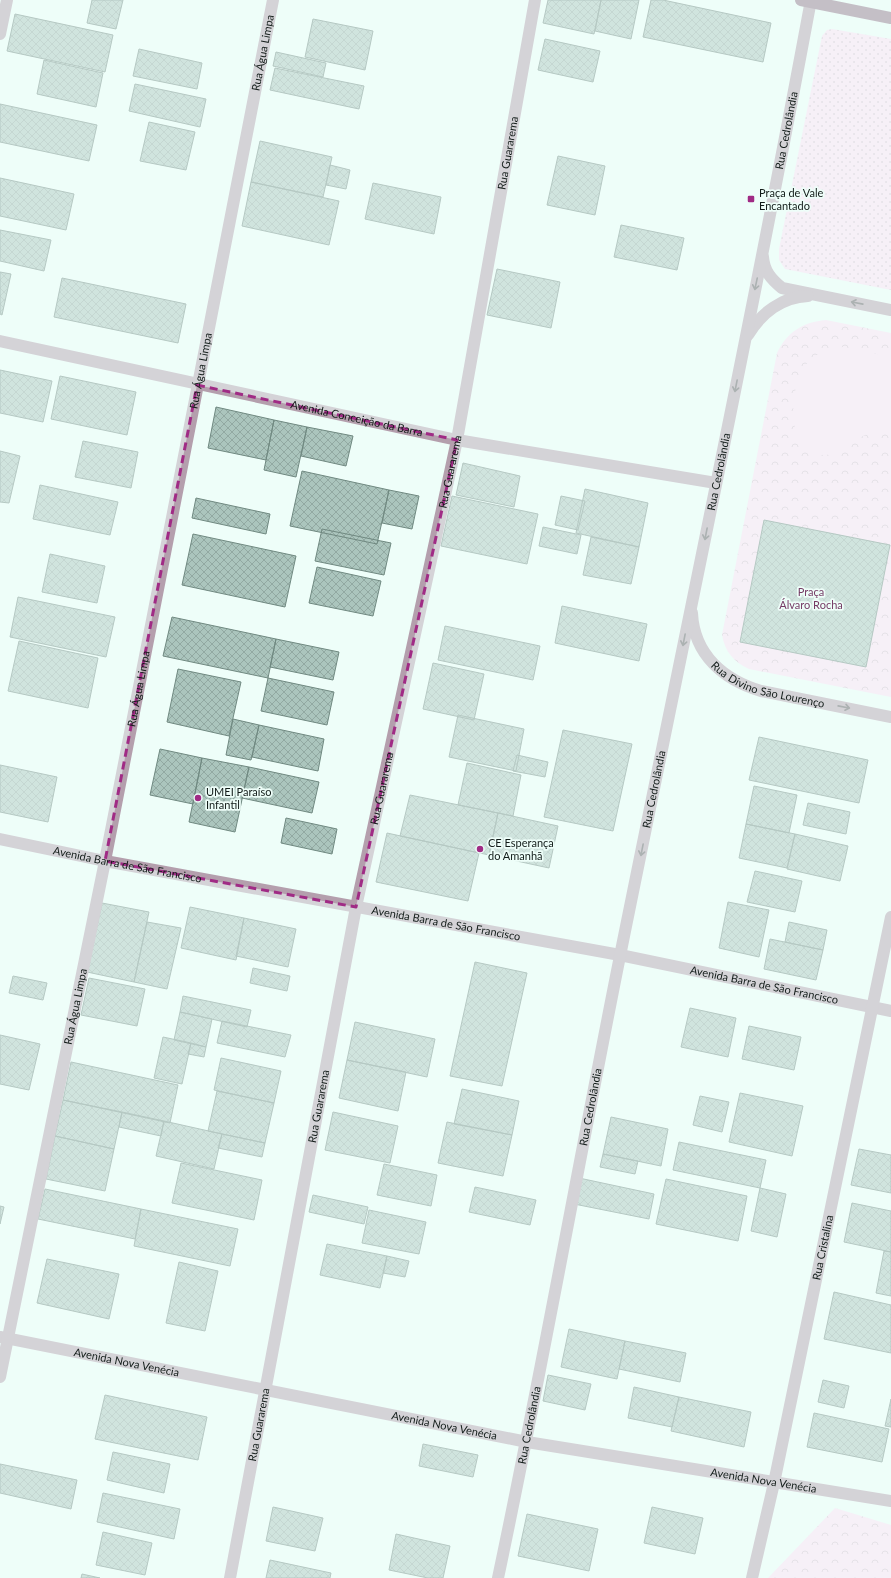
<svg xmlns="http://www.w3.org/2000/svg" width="891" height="1578" viewBox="0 0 891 1578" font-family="Lato,sans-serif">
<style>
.grass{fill:url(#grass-dots)}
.forest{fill:url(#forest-crowns)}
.pitch{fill:#fee0f4}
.building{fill:url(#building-cross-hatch);stroke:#708981}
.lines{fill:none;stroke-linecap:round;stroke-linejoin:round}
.street{stroke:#b49fad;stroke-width:12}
.secondary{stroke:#917488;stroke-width:12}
.oneway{stroke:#5b575c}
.marked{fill:none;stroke:#a02b85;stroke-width:3;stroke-dasharray:8 5;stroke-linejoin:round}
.poi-dot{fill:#a02b85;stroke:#eefef9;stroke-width:1.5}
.labels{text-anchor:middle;stroke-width:3.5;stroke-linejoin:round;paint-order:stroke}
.street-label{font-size:11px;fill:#121c19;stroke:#eefef9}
.poi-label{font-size:11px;fill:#121c19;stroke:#eefef9;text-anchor:start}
.park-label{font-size:11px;fill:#753b65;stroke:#eefef9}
</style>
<defs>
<pattern id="grass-dots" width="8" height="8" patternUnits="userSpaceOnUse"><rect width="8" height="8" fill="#fee0f4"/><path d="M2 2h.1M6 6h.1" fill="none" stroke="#d9c0d1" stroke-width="1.8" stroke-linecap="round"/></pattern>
<pattern id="forest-crowns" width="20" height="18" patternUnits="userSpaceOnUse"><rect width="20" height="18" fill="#fee0f4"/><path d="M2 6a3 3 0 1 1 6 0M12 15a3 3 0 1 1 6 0" fill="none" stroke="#d9c0d1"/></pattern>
<pattern id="building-cross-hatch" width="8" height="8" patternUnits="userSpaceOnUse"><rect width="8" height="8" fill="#abc5bd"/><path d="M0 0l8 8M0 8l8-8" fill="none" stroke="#92a9a2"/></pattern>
</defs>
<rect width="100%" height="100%" fill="#eefef9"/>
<!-- grass -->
<path class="grass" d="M832,29L891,39V290L785,269L779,260V249L822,36L827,30Z"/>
<!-- forest -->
<path class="forest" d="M826,320L891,333V697L749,669C734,662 725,652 722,635L777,353C787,332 803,322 826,320Z
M835,1508L891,1525V1578H768Z"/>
<!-- pitch -->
<path class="pitch" d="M843,347L891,357V427C882,430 873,431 865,435C852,441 839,455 825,455C785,456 789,390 804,367C813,354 827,349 843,347Z"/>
<!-- building -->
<path class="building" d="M92,0H123L116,29L87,23Z
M548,0H601L594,34L543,23Z
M601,0H639L631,39L595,31Z
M651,0H663L771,23L763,62L643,37Z
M15,14L113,35L105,72L7,51Z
M313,19L373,31L365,70L305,57Z
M545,39L600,51L593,82L538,70Z
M139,49L202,63L197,89L133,76Z
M276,52L326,63L323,77L273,66Z
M44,60L103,73L96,107L37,94Z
M275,68L364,86L359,109L270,90Z
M135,84L206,99L200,127L129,111Z
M0,104L97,125L89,161L0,142Z
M149,122L195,132L186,170L140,161Z
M260,141L332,157L323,197L251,182Z
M558,156L605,166L595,215L547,205Z
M330,165L350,170L346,189L326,185Z
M0,178L74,194L66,230L0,216Z
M251,182L339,201L329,245L242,226Z
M373,183L441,197L434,234L365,219Z
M621,225L684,238L677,270L614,257Z
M0,230L51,240L44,271L0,261Z
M497,269L560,282L551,328L487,315Z
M0,272L11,274L2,315L0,314Z
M62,278L186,304L178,343L54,317Z
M0,370L52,381L43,422L0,413Z
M60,376L136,392L127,435L51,419Z
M216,407L274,420L266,460L208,448Z
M274,420L307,427L296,477L264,470Z
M307,427L353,436L346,466L301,456Z
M83,441L138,452L131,488L75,477Z
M0,451L20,456L9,503L0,502Z
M463,463L520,476L514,507L456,495Z
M302,471L389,490L377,544L290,526Z
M40,485L118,502L110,535L33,519Z
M585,489L648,503L639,547L576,533Z
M389,490L419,496L412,529L382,523Z
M452,496L538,514L527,564L441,546Z
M561,496L585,501L578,530L555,525Z
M196,498L270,514L266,534L192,518Z
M764,520L890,545L866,667L740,642Z
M543,527L581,535L577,554L539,546Z
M322,529L391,543L384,575L315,561Z
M193,534L296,556L285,607L182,585Z
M591,537L639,547L631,584L583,575Z
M50,554L105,566L97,603L42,592Z
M317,567L381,581L373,616L309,603Z
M18,597L115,617L106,657L10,637Z
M562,606L647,624L639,661L555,643Z
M172,617L276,639L268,678L163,656Z
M445,626L540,646L533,680L438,660Z
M276,639L339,652L333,680L270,667Z
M19,641L98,658L88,708L8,691Z
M433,663L484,674L474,720L423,709Z
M178,669L241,682L229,736L167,722Z
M268,678L334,692L327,725L261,711Z
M458,715L524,729L516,771L449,757Z
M233,719L259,725L251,760L226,755Z
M259,725L324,739L318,771L252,757Z
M563,730L632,744L613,831L544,817Z
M759,737L868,760L859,803L749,780Z
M160,749L202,758L193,804L150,795Z
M517,755L548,762L545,777L513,771Z
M202,758L249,767L235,832L189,822Z
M467,763L521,775L513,816L458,805Z
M0,765L57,777L48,822L0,812Z
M249,767L319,782L312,813L242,798Z
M754,786L797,795L789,833L746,824Z
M410,795L498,813L489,855L400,836Z
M808,803L850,812L846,834L803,825Z
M498,813L558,826L549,868L489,855Z
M286,818L337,829L332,854L281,843Z
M746,824L795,834L787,868L739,858Z
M387,833L479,853L468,901L376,882Z
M795,834L848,846L840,881L787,869Z
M755,871L802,881L795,912L747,902Z
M728,902L769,910L759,957L719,948Z
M102,903L149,912L134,982L87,972Z
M190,907L244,918L236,960L181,948Z
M244,918L296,929L288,967L236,956Z
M147,922L181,928L167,989L134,982Z
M789,922L827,930L823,950L785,942Z
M770,939L823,950L816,980L764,969Z
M475,962L527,973L502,1086L450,1076Z
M253,968L290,976L287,991L250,983Z
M13,976L47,983L43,1000L9,993Z
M89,978L145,989L137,1026L81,1015Z
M183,996L251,1010L247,1027L180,1012Z
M690,1008L736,1018L728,1057L681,1047Z
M180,1012L212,1019L206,1047L174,1040Z
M222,1021L291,1035L285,1057L217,1043Z
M355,1022L435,1039L427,1077L347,1060Z
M749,1026L801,1037L794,1070L742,1059Z
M0,1035L40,1044L29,1090L0,1084Z
M163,1037L191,1043L182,1084L154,1078Z
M191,1043L206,1047L204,1057L188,1054Z
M221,1058L281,1071L274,1103L214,1090Z
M347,1060L406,1072L398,1111L339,1098Z
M71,1062L178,1085L170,1123L63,1100Z
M462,1089L519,1101L512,1135L454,1124Z
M217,1091L274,1103L265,1143L208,1131Z
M740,1093L803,1106L792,1156L729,1142Z
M700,1096L729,1102L722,1132L693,1125Z
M63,1100L122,1112L114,1149L55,1136Z
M122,1112L164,1121L161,1136L119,1127Z
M333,1112L398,1126L390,1163L325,1150Z
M611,1117L668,1129L661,1166L603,1154Z
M164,1121L222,1134L214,1169L156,1156Z
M447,1122L512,1135L503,1176L438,1163Z
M222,1134L265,1143L262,1157L218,1148Z
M55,1136L114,1149L105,1191L46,1179Z
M679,1142L766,1160L760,1188L673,1170Z
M859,1149L891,1155V1193L851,1185Z
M603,1154L638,1161L635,1174L600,1167Z
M181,1163L262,1180L254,1220L172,1203Z
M384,1164L437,1175L431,1206L377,1195Z
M579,1178L654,1194L649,1219L574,1204Z
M666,1179L747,1196L738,1241L656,1224Z
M475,1187L536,1200L530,1225L469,1212Z
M760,1188L786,1194L777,1237L751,1231Z
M45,1189L141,1209L135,1239L38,1219Z
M313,1195L368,1207L364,1224L309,1212Z
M852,1203L891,1211V1252L844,1242Z
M0,1206L4,1207L0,1224Z
M141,1209L238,1229L230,1266L134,1246Z
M369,1210L426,1222L419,1254L362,1243Z
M327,1244L387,1256L380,1288L320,1275Z
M884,1251L891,1252V1296L876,1293Z
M387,1256L409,1261L405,1277L383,1273Z
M47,1259L119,1274L109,1319L37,1303Z
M179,1262L218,1271L205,1331L166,1323Z
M834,1292L891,1305V1353L824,1339Z
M569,1329L625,1341L617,1379L561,1367Z
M625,1341L686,1353L680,1382L619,1369Z
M548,1375L591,1384L585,1410L543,1401Z
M823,1380L849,1386L844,1408L818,1402Z
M634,1387L679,1397L672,1427L628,1418Z
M105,1395L207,1417L198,1460L95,1439Z
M679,1397L751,1412L744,1447L671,1431Z
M891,1399V1427L885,1426Z
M814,1413L889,1429L882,1462L807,1447Z
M423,1444L478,1455L473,1477L419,1466Z
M113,1452L170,1464L164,1493L107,1480Z
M0,1464L77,1480L71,1509L0,1493Z
M103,1493L180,1509L174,1539L97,1522Z
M273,1507L323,1518L315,1551L266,1541Z
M652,1507L703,1518L695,1554L644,1543Z
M527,1514L598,1529L589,1571L518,1556Z
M103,1532L152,1543L145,1575L96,1565Z
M396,1534L450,1546L443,1578H428L389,1570Z
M270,1560L331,1573L330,1578H266Z
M82,1574L100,1578H81Z"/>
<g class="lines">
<!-- street -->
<g class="street">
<path d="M0,34L7,0"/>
<path d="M763,257C764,271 771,279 782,288L891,310"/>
<path d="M748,335C761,313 782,297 808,296"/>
<path id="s1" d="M0,341L457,440L716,483"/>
<path id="s2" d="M692,613C694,655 724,680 761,691L891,717"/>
<path id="s3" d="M0,839L105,861L620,955L891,1011"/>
<path id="s4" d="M0,1337L527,1442L891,1501"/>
<path id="s5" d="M0,1377L105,861L273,0"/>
<path id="s6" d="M230,1578L356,907L457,440L535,0"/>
<path id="s7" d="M498,1578C542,1370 579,1160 621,951C685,634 752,318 811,0"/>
<path id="s8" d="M752,1578L774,1483L891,917"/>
</g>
<!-- secondary -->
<path class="secondary" d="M801,0L891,18"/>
</g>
<!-- one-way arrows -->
<defs><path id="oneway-shaft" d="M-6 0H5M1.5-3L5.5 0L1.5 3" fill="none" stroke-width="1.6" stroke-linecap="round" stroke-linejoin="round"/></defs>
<g class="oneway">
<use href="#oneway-shaft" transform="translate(756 284) rotate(102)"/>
<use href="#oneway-shaft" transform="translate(857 303) rotate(-169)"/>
<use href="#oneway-shaft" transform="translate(736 386) rotate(101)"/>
<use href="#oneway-shaft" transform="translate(706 534) rotate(101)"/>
<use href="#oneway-shaft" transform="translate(684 640) rotate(101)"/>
<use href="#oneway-shaft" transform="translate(844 707) rotate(11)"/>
<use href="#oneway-shaft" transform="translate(642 850) rotate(101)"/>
</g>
<!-- marked area -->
<path d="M0 0H891V1578H0ZM197,385L457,440L356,907L105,861Z" fill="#eefef9" fill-opacity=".55" fill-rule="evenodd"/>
<path class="marked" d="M197,385L457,440L356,907L105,861Z"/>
<!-- markers -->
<g class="poi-dot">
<rect x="747" y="195" width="8" height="8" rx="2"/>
<circle cx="198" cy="798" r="4"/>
<circle cx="480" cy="849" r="4"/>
</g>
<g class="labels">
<!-- street labels -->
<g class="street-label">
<text dy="4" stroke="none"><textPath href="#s5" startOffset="1350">Rua Água Limpa</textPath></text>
<text dy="4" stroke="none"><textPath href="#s7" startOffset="1476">Rua Cedrolândia</textPath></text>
<text dy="4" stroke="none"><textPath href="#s6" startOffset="1452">Rua Guararema</textPath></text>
<text dy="4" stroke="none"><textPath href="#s5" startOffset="1026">Rua Água Limpa</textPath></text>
<text dy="4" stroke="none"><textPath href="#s1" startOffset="365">Avenida Conceição da Barra</textPath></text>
<text dy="4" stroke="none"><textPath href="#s7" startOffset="1128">Rua Cedrolândia</textPath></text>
<text dy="4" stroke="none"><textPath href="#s6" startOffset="1128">Rua Guararema</textPath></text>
<text dy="4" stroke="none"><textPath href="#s2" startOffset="116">Rua Divino São Lourenço</textPath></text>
<text dy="4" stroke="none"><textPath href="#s5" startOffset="702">Rua Água Limpa</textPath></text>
<text dy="4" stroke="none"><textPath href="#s6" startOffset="804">Rua Guararema</textPath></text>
<text dy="4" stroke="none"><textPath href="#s7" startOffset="804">Rua Cedrolândia</textPath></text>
<text dy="4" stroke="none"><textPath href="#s3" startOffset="130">Avenida Barra de São Francisco</textPath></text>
<text dy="4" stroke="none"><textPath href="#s3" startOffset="454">Avenida Barra de São Francisco</textPath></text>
<text dy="4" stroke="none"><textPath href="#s3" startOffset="778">Avenida Barra de São Francisco</textPath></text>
<text dy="4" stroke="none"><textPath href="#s5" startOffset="378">Rua Água Limpa</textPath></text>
<text dy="4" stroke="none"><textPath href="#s6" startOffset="480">Rua Guararema</textPath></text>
<text dy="4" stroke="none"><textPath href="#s7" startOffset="480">Rua Cedrolândia</textPath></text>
<text dy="4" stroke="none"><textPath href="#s8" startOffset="338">Rua Cristalina</textPath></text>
<text dy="4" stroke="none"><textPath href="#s4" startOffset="129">Avenida Nova Venécia</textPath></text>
<text dy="4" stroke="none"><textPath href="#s6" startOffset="156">Rua Guararema</textPath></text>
<text dy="4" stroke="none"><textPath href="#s4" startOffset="453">Avenida Nova Venécia</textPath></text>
<text dy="4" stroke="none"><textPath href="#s7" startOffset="156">Rua Cedrolândia</textPath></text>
<text dy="4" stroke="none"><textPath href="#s4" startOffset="777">Avenida Nova Venécia</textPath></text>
</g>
<!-- poi labels -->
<g class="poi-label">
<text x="759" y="197">Praça de Vale<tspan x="759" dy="13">Encantado</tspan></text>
<text x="206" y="796">UMEI Paraíso<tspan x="206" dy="13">Infantil</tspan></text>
<text x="488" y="847">CE Esperança<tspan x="488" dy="13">do Amanhã</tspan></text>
</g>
<!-- park labels -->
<g class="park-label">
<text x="811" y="596">Praça<tspan x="811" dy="13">Álvaro Rocha</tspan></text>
</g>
</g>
</svg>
